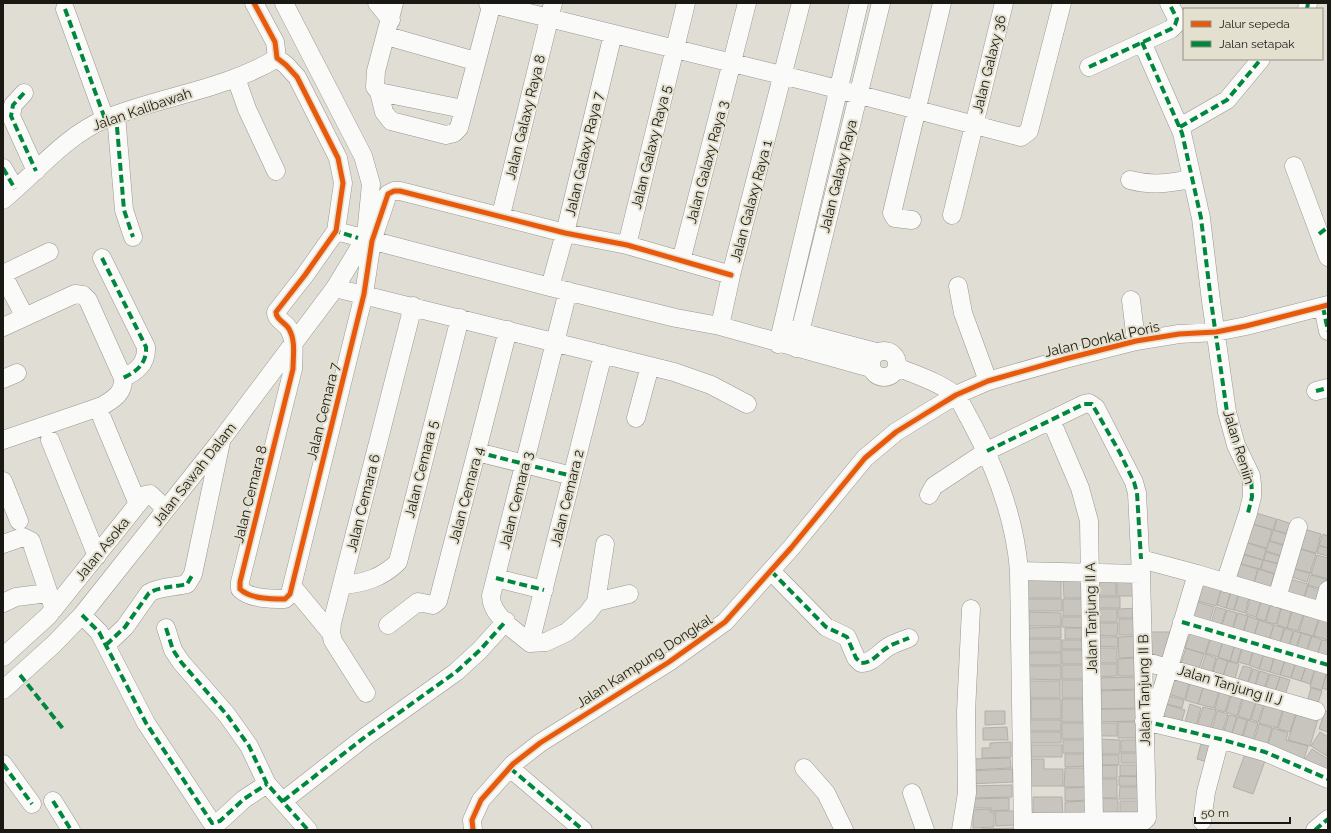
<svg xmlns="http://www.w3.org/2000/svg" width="1331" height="833" viewBox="0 0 1331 833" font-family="Raleway,sans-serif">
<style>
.building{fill:#c8c5be;stroke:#b3afa9}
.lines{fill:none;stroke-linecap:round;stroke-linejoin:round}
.minor-casing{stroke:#989790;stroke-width:19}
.minor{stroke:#fafaf9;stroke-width:18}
.quiet{stroke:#00873e;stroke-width:4;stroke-dasharray:8 4;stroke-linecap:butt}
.cycleway-casing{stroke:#e4e0d0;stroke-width:8}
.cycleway{stroke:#e8590c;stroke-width:5}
.labels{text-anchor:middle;stroke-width:4;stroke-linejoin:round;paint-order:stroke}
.street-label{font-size:14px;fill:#191812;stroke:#e4e0d0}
</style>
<rect width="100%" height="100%" fill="#e0ddd5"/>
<!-- building -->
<path class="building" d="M1253,512L1276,519L1273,530L1250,523Z
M1277,519L1295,525L1292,535L1274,530Z
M1252,524L1272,530L1267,548L1245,542Z
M1301,528L1321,534L1316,553L1295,547Z
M1273,530L1292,536L1289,546L1270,541Z
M1323,534L1328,536V548L1319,545Z
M1269,541L1289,547L1286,557L1266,551Z
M1247,543L1266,549L1263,560L1244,554Z
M1319,546L1328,548V556L1317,553Z
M1297,548L1316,554L1310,573L1291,568Z
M1266,552L1283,557L1281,564L1264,560Z
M1244,555L1263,560L1260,569L1241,564Z
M1317,555L1328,558V579L1311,574Z
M1263,560L1282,565L1279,575L1261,569Z
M1236,563L1258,569L1252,588L1231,582Z
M1291,568L1310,573L1307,582L1289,576Z
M1258,569L1274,574L1269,593L1253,588Z
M1311,575L1328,580L1326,590L1308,585Z
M1026,577H1061V598H1026Z
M1063,577H1090L1089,598H1064Z
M1117,577H1141L1140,596H1117Z
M1093,578H1116V596H1093Z
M1286,578L1308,584L1303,600L1281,594Z
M1201,580L1221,590L1216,606L1195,600Z
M1308,586L1323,591L1318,607L1303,603Z
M1222,587L1231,590L1226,608L1217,605Z
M1232,589L1239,591L1234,610L1226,608Z
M1240,591L1250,594L1245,613L1234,610Z
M1251,595L1262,598L1256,617L1246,614Z
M1093,597H1120V608H1093Z
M1027,599H1062V611H1027Z
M1063,599H1088V616H1063Z
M1262,599L1271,602L1265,621L1256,618Z
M1194,601L1214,607L1208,626L1188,620Z
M1271,602L1282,605L1276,624L1266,622Z
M1282,605L1292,608L1287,628L1277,625Z
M1216,607L1226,610L1220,628L1210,626Z
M1140,608V618H1118V609Z
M1093,609H1117V622H1093Z
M1293,609L1304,612L1298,631L1287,628Z
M1227,610L1237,613L1232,631L1221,628Z
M1029,612L1061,613V626H1028Z
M1305,612L1319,617L1313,636L1299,632Z
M1238,613L1248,616L1242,635L1232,631Z
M1248,616L1259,620L1253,638L1243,635Z
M1062,617H1087V628L1062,627Z
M1320,617L1328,620V640L1314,636Z
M1119,619H1140V635H1119Z
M1259,620L1274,625L1268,643L1253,639Z
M1093,623H1118L1117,636L1093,635Z
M1274,625L1284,628L1279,646L1268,643Z
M1061,627V638H1028V628Z
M1065,628H1087V639H1065Z
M1192,628L1211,635L1205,654L1185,648Z
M1285,628L1293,631L1288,649L1279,646Z
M1294,631L1301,633L1295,651L1288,649Z
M1148,632H1172L1171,659L1147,658Z
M1301,633L1311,636L1305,654L1296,652Z
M1212,634L1224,638L1218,657L1206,653Z
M1140,636V657L1119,658L1118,637Z
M1312,636L1322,640L1316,658L1306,655Z
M1093,637H1118V647L1093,646Z
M1224,638L1236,641L1230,661L1218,657Z
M1029,639H1061V652H1029Z
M1062,640H1087V649H1062Z
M1322,640L1328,641V657L1316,658Z
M1236,642L1243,644L1237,663L1230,661Z
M1244,644L1254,647L1249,665L1238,662Z
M1255,647L1265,650L1259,669L1249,665Z
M1093,648H1117V663H1093Z
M1186,648L1204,654L1198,672L1180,666Z
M1062,650H1087V664H1062Z
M1265,650L1275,653L1270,672L1259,669Z
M1029,653H1061V665H1029Z
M1276,653L1286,657L1280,675L1270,672Z
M1206,654L1216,658L1211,676L1200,672Z
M1286,657L1296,660L1291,678L1280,675Z
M1135,658V676H1118V659Z
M1217,658L1228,661L1222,679L1212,676Z
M1297,660L1307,663L1301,681L1291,678Z
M1228,661L1239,664L1234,683L1222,679Z
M1307,663L1316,666L1310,684L1301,681Z
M1093,664H1117V676L1093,677Z
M1062,665H1089V679H1062Z
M1029,666H1061V680L1029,679Z
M1243,666L1252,668L1246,688L1238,680Z
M1316,666L1327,670L1322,690L1310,687Z
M1253,669L1259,671L1254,689L1247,687Z
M1328,670V690L1322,688Z
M1260,671L1269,674L1263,692L1254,689Z
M1270,674L1280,677L1274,695L1264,692Z
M1174,675L1190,680L1185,699L1168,694Z
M1137,677V689L1096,690V678Z
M1192,677L1205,680L1198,704L1185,700Z
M1280,677L1290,680L1284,698L1274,695Z
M1062,680H1087V698H1062Z
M1029,681H1060V698H1029Z
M1205,683L1220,688L1214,708L1198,704Z
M1221,687L1232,690L1225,712L1215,709Z
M1311,688L1322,691L1316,709L1306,706Z
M1138,690L1139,708L1098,709L1097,691Z
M1233,691L1243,694L1237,716L1226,712Z
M1166,695L1184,700L1182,708L1163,703Z
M1244,696L1256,700L1250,720L1238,716Z
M1031,699H1061V719H1031Z
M1062,699H1087V722H1062Z
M1257,701L1264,703L1258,722L1251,719Z
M1165,704L1185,710L1180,727L1160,721Z
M1190,704L1201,708L1195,730L1184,726Z
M1265,704L1283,709L1277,728L1259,723Z
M1285,705L1297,709L1290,732L1278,729Z
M1203,707L1216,710L1209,733L1196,729Z
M1096,709H1139V721L1096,722Z
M985,711H1005V724L985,725Z
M1217,711L1228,714L1221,736L1211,733Z
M1325,711L1328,712V732L1319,729Z
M1297,713L1318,719L1310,746L1288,740Z
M1229,715L1237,717L1230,739L1222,737Z
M1237,717L1247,720L1240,742L1230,740Z
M1029,720H1061V731H1029Z
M1248,720L1258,723L1251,746L1241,743Z
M1118,722H1140V738H1118Z
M1062,723H1088L1087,739H1062Z
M1096,723H1117V736H1096Z
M1259,724L1272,728L1266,749L1253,745Z
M1007,727L1008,740H983V728Z
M1273,728L1288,733L1286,740L1308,746L1303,762L1266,751Z
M1030,732H1061V743H1030Z
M1320,732L1328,737L1327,756L1311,746Z
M1203,736L1217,740L1211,763L1197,759Z
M1099,739L1120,740V754H1099Z
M1063,740H1088V753H1063Z
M1121,740H1138V752H1121Z
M1011,742V757L982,758V748H990V743Z
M1031,745H1062V757H1031Z
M1312,749L1328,759V778L1303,762Z
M1121,753H1137V763H1121Z
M1065,754H1089V766L1065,767Z
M1245,754L1265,761L1253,794L1233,787Z
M1100,755H1119V765H1100Z
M1010,758L1011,768L968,770V759Z
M1031,759H1044V769H1063V786H1030Z
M1117,765V778H1094V766Z
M1120,765H1143V776H1120Z
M1065,768H1090L1089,787H1064Z
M1013,769V782L969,784L968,771Z
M1119,776L1144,777V786H1119Z
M1097,779H1117V798H1097Z
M1012,785V797L970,798V786Z
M1090,787V800L1065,801V788Z
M1120,787H1144V799H1119Z
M1033,797H1062L1063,819L1033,820Z
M1009,798V810L991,811V808H973L972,799Z
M1098,798L1118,799V816H1098Z
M1090,801L1091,818L1065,819V802Z
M1120,801H1145V820H1120Z
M990,809V812H994V827L973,828V810Z
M995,811H1015V825L996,826Z
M1013,828V830H981V829Z"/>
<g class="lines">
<defs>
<path id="minor" d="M254,3L275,42L277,58L286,65L297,77L338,158L343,183L336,231L305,275L276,312C276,320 285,322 289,329C296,341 293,356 293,369L240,582V589C250,599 271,599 285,599L290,594L364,294L372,241L388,194L394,191H400L565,233L627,245L731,275
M377,3L391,20
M394,3L376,71L375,87L379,92L463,109
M488,3L814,83L1021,137L1029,131L1062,3
M65,9L105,119
M1307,9L1308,3
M387,36L475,61
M1142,42L1182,133L1201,218L1211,301L1227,412L1236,445L1251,476L1252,484V497L1248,513L1225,583
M1089,67L1171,29L1175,25L1177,19L1169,3
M236,78L247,109L276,171
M379,92L384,112L391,121L446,135L454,133L459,128L492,3
M24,93L13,105L11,116L36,171
M116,115L124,210L133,237
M1180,127L1227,100L1261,59
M1294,166L1328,257
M3,168L15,189
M1130,180C1152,186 1170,183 1192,179
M3,200C36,173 65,136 105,119C161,96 225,90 277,58
M501,215L553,3
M952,215L1004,3
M912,220L895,218L892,213L942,3
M336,231L550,287L676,318L720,326L871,368
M627,245L686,3
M102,258L146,347C147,364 136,372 123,378
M681,261L747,3
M3,274L49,252
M3,275L25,317
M958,286L963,313L988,381
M550,287L565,233L613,34
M335,288L674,372L711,385L747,404
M1131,300L1136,341
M1323,307L1328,331
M720,326L732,271L801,3
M3,327L75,294L83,295L88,300L123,378C124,393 114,399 102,406L3,440
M788,329L876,352
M778,344L859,3
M796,348L881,3
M871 364a13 13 0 1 1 26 0a13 13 0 1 1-26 0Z
M897,367C916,375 939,382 955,395C961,400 965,412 969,418C995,466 1015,517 1019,571L1023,830
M3,379L17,373
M1316,391L1328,388
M102,418L138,504
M636,418L650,366
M1051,420L1080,488L1089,521L1094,822
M50,440L97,556
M477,452L572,476
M3,481L19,521
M929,495L934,486L987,451L1084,404L1089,403L1096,408L1134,482L1137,493L1141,574L1147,818L1144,821L1023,822
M3,544L23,537L31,541L54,609
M1141,559L1197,574L1328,613
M771,571L826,627L847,637L856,658L861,663C873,663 878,653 888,647C894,643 902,641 909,638
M1019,571L1141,574
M496,578L544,590
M343,585C364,583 382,578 398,562L460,318
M292,586L331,633
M1277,598L1298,527
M596,602L605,544
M3,603L16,597L48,593
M1322,611L1328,590
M82,615L99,632L146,723L212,823L220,821L244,799L267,784
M1182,622L1328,665
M388,625L418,602L433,605L438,601L508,330
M166,628L173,650L181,662L227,715L249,746L267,784L308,830
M530,643C516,631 491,616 491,596L568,291
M530,643L603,354
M530,643L546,642L567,632L587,614L596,602L629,594
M106,645L125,627L149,593C158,587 175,587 187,584L193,574L221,442
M3,657L48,616L145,495L150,494L166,509
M1143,661L1316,711
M3,690L54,644L82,615L221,440L335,288L364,240L367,225L371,184L363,156L284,3
M366,693L333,641L331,633L332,623L413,306
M1144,721L1220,739L1265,752L1328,779
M1152,723L1197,574
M3,764L32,804
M510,768L583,830
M804,768L826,793L844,830
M912,793L925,830
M53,801L71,830
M283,801L365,737L456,672L480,650L506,621
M1202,821L1206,792L1220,739
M473,830L472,820L481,800L513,764L540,743L669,662L725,622L791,548L865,458L896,432L925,414L956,395L988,381L1065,359L1136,341L1179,334L1216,332L1246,326L1328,305
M961,830L967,793L966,712L971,609
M1315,830L1328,819"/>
</defs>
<!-- minor casing -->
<use href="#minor" class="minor-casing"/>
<!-- minor -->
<use href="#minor" class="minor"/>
<!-- quiet -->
<path class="quiet" d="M65,9L105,119
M1307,9L1308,3
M1142,42L1182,133L1201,218L1211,301L1227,412L1236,445L1251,476L1252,497L1248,513
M1089,67L1171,29L1175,25L1177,19L1169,3
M24,93L13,105L11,116L36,171
M116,115L124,210L133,237
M1180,127L1227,100L1261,59
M3,168L15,189
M334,234L336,231L358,238
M1319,234L1328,227
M102,258L146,347C147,364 136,372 123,378
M1323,307L1328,331
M1316,391L1328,388
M987,451L1084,404H1092L1120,453L1134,482L1137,493L1141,559
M477,452L572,476
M771,571L826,627L847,637L856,658L861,663C873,663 878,653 888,647C894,643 902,641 909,638
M496,578L544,590
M82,615L99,632L146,723L212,823L220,821L244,799L267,784
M1182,622L1328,665
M166,628L173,650L181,662L227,715L249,746L267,784L308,830
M106,645L125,627L149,593C158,587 175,587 187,584L193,574
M20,675L64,730
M1144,721L1220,739L1265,752L1328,779
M3,764L32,804
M510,768L583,830
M53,801L71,830
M283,801L365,737L456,672L480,650L506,621
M1315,830L1328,819"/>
<defs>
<path id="cycleway" d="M254,3L275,42L277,58L286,65L297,77L338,158L343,183L336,231L305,275L276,312C276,320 285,322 289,329C296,341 293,356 293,369L240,582V589C250,599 271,599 285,599L290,594L364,294L372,241L388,194L394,191H400L565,233L627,245L731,275
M473,830L472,820L481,800L513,764L540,743L669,662L725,622L791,548L865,458L896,432L925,414L956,395L988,381L1065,359L1136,341L1179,334L1216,332L1246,326L1328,305"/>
</defs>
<!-- cycleway casing -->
<use href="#cycleway" class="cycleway-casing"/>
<!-- cycleway -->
<use href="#cycleway" class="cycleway"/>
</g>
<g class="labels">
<!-- street labels -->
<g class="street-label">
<text transform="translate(989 64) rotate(-76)" y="5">Jalan Galaxy 36</text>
<text transform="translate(142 109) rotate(-19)" y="5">Jalan Kalibawah</text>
<text transform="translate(525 117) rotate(-76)" y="5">Jalan Galaxy Raya 8</text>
<text transform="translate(651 147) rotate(-76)" y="5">Jalan Galaxy Raya 5</text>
<text transform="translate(584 154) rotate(-77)" y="5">Jalan Galaxy Raya 7</text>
<text transform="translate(707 162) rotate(-75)" y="5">Jalan Galaxy Raya 3</text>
<text transform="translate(838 176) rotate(-76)" y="5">Jalan Galaxy Raya</text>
<text transform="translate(751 201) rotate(-75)" y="5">Jalan Galaxy Raya 1</text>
<text transform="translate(1102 339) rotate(-13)" y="5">Jalan Donkal Poris</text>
<text transform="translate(323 411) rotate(-76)" y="5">Jalan Cemara 7</text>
<text transform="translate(1239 447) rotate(73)" y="5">Jalan Reniin</text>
<text transform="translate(421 469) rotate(-76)" y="5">Jalan Cemara 5</text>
<text transform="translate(194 474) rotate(-52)" y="5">Jalan Sawah Dalam</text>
<text transform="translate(250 494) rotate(-76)" y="5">Jalan Cemara 8</text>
<text transform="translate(466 495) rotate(-75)" y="5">Jalan Cemara 4</text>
<text transform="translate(567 498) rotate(-76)" y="5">Jalan Cemara 2</text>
<text transform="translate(516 500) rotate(-76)" y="5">Jalan Cemara 3</text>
<text transform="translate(363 503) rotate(-76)" y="5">Jalan Cemara 6</text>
<text transform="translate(102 549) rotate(-51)" y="5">Jalan Asoka</text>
<text transform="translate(1091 618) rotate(-91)" y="5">Jalan Tanjung II A</text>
<text transform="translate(644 661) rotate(-33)" y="5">Jalan Kampung Dongkal</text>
<text transform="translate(1230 685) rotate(17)" y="5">Jalan Tanjung II J</text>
<text transform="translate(1144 690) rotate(-91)" y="5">Jalan Tanjung II B</text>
</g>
</g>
<!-- border -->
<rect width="1331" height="833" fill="none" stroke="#191812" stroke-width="8"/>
<!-- legend -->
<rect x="1183" y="8" width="140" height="52" fill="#e4e0d0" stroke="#939084"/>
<rect x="1191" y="21" width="20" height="6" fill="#e8590c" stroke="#939084"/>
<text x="1219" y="28" font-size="12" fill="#191812">Jalur sepeda</text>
<rect x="1191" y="41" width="20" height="6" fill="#00873e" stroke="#939084"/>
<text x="1219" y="48" font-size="12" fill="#191812">Jalan setapak</text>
<!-- scale -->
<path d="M1195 817v6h95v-6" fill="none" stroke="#191812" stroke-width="2"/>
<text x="1201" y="817" font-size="12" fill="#191812" stroke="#e4e0d0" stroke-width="3" paint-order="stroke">50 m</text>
</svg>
